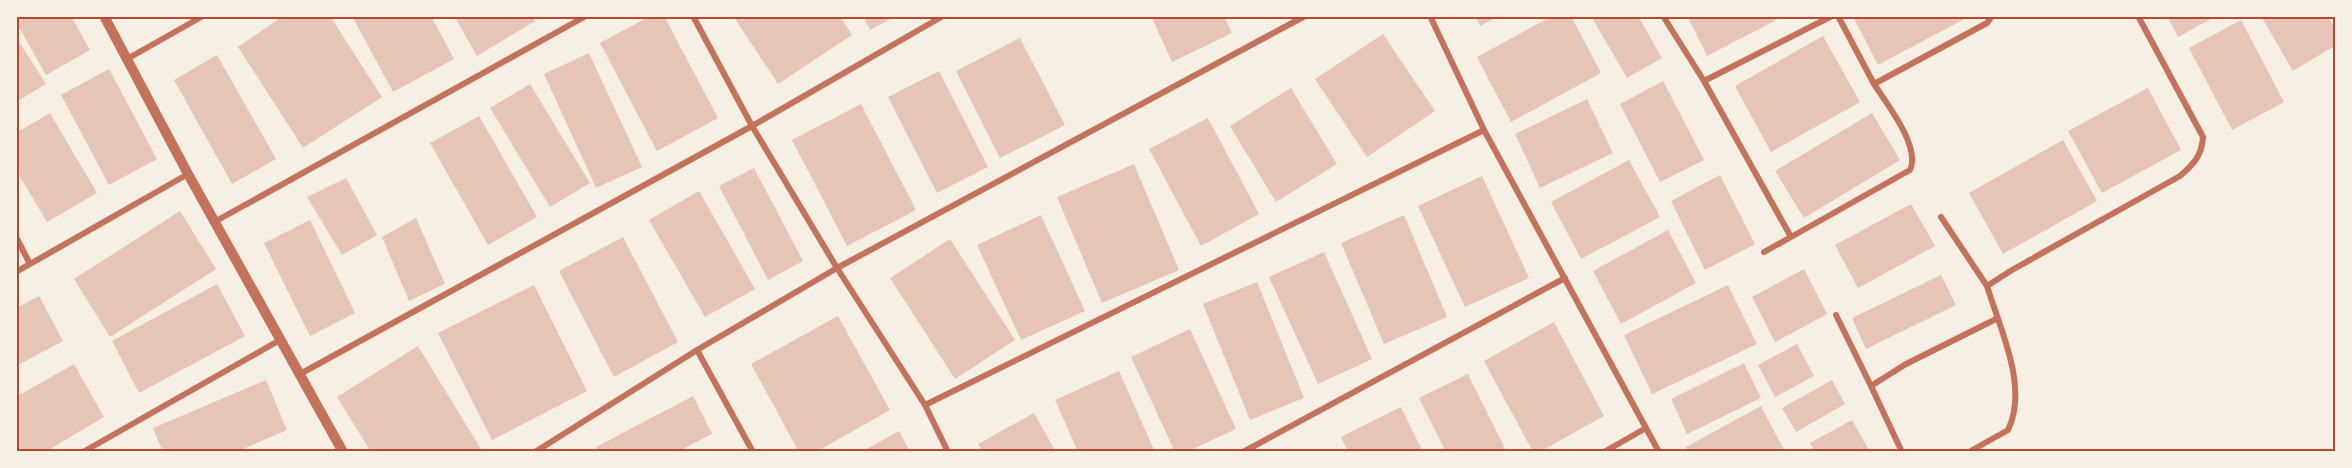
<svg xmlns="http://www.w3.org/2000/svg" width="2352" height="468" viewBox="0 0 2352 468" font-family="'Zilla Slab',serif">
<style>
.building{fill:#e6c5b7}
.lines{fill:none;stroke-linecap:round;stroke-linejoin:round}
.minor{stroke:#c5725c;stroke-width:6}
.tertiary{stroke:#c5725c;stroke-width:10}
.neatline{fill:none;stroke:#b5482f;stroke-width:2}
</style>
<rect width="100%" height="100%" fill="#f6efe4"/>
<!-- building -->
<path class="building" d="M16,16H71L90,50L46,75L16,22Z
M283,16H330L382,97L303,148L238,47Z
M352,16H431L454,59L393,92Z
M454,16H532L535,21L477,56Z
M650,16H664L718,118L657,151L600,43Z
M733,16H840L852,35L778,84Z
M863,16H896L870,30Z
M1151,16H1224L1232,33L1172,62Z
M1475,16H1499L1480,26Z
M1552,16H1571L1601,73L1511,122L1477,57Z
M1591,16H1638L1662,58L1627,78Z
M1687,16H1784L1707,56Z
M1853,16H1970L1878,65Z
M2167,16H2216L2178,37Z
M2261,16H2327L2336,30V45L2293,71Z
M2241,20L2284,102L2232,130L2189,48Z
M1383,34L1435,111L1367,157L1315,79Z
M1823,36L1860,102L1771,152L1735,86Z
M16,37L46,84L16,102Z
M1020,38L1065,125L1000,158L956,71Z
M589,53L642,167L596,188L544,74Z
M217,55L276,159L232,184L174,80Z
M109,69L157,159L109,185L61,95Z
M939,71L988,167L937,193L888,97Z
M1663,81L1704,160L1660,182L1620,104Z
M530,84L590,183L550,207L490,108Z
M1291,88L1337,164L1276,202L1230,126Z
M2148,88L2181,150L2102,193L2068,131Z
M1587,99L1613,153L1540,188L1515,134Z
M861,104L916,210L847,246L792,140Z
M50,113L97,193L47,222L16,170V133Z
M1872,113L1900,160L1804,218L1775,171Z
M479,116L537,217L488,245L430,143Z
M1208,118L1259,214L1201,246L1149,149Z
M2063,140L2097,201L2003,254L1969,193Z
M1629,160L1660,217L1581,259L1551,202Z
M1134,164L1179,270L1102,303L1057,197Z
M754,168L803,261L768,280L719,186Z
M1720,175L1755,244L1705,270L1671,201Z
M1482,176L1529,278L1465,307L1418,206Z
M346,178L377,235L342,255L307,197Z
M699,191L755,289L705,317L649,220Z
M1911,204L1935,246L1858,288L1835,245Z
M180,211L216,269L110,337L74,279Z
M1041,215L1085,311L1021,340L977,245Z
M1404,215L1447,317L1384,344L1341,243Z
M416,218L445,284L409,301L382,237Z
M310,220L355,313L310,336L264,243Z
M1668,230L1696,283L1621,324L1593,271Z
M623,237L678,342L614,377L559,271Z
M950,239L1015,340L955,379L890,278Z
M1324,252L1372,359L1318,384L1269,277Z
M1804,269L1827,314L1775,342L1752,297Z
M1941,275L1956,305L1866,349L1852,318Z
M1257,282L1304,398L1250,420L1203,304Z
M217,284L245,336L139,393L112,341Z
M534,285L587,391L492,440L438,333Z
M1728,285L1757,344L1652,394L1624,335Z
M39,296L63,341L16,366V308Z
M838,316L890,410L816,452H799L751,364Z
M1554,322L1604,416L1539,452H1533L1484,361Z
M1190,329L1236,429L1186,452H1175L1131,357Z
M1797,344L1814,376L1775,397L1758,365Z
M418,346L481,449L477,452H371L337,397Z
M1744,363L1761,398L1687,434L1671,399Z
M74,364L104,417L45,452H16V397Z
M1119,371L1155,452H1078L1055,400Z
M1468,374L1507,452H1446L1419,398Z
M266,380L287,430L236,452H163L153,428Z
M1832,380L1845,404L1796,432L1782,408Z
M693,396L712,434L677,452H599L596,447Z
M1761,406L1785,452H1688L1686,447Z
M1401,407L1423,452H1348L1341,437Z
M1034,413L1056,452H983L978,444Z
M1852,420L1870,452H1815L1810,443Z
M899,431L910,452H861Z"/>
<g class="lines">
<!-- minor -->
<path class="minor" d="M693,16L752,126L837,268L925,405L948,452
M1430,16L1484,130L1659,452
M1663,16L1704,81L1791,237L1910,170C1921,147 1887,104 1874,84
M1838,16L1874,84L1987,23L1992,16
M127,59L203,16
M1704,81L1832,16
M1941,217L1987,286
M216,221L586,16
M16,237L30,264
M1764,252L1791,237
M16,272L188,174
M1836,315L1871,386
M697,350L753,452
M300,374L752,126L943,16
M925,405L1484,130
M83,452L280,340
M535,452L697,350L837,268L1305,16
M1243,452L1565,278
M1604,452L1646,428
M1902,452L1871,386L1906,364L1998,318
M1969,452L2008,430C2029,387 2000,329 1987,286L2012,270L2180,176C2194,164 2202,155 2203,137L2138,16"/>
<!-- tertiary -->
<path class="tertiary" d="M104,16L188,174L343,452"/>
</g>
<!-- border -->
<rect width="2352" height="468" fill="none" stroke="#f6efe4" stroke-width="36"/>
<rect x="18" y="18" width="2316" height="432" class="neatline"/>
</svg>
